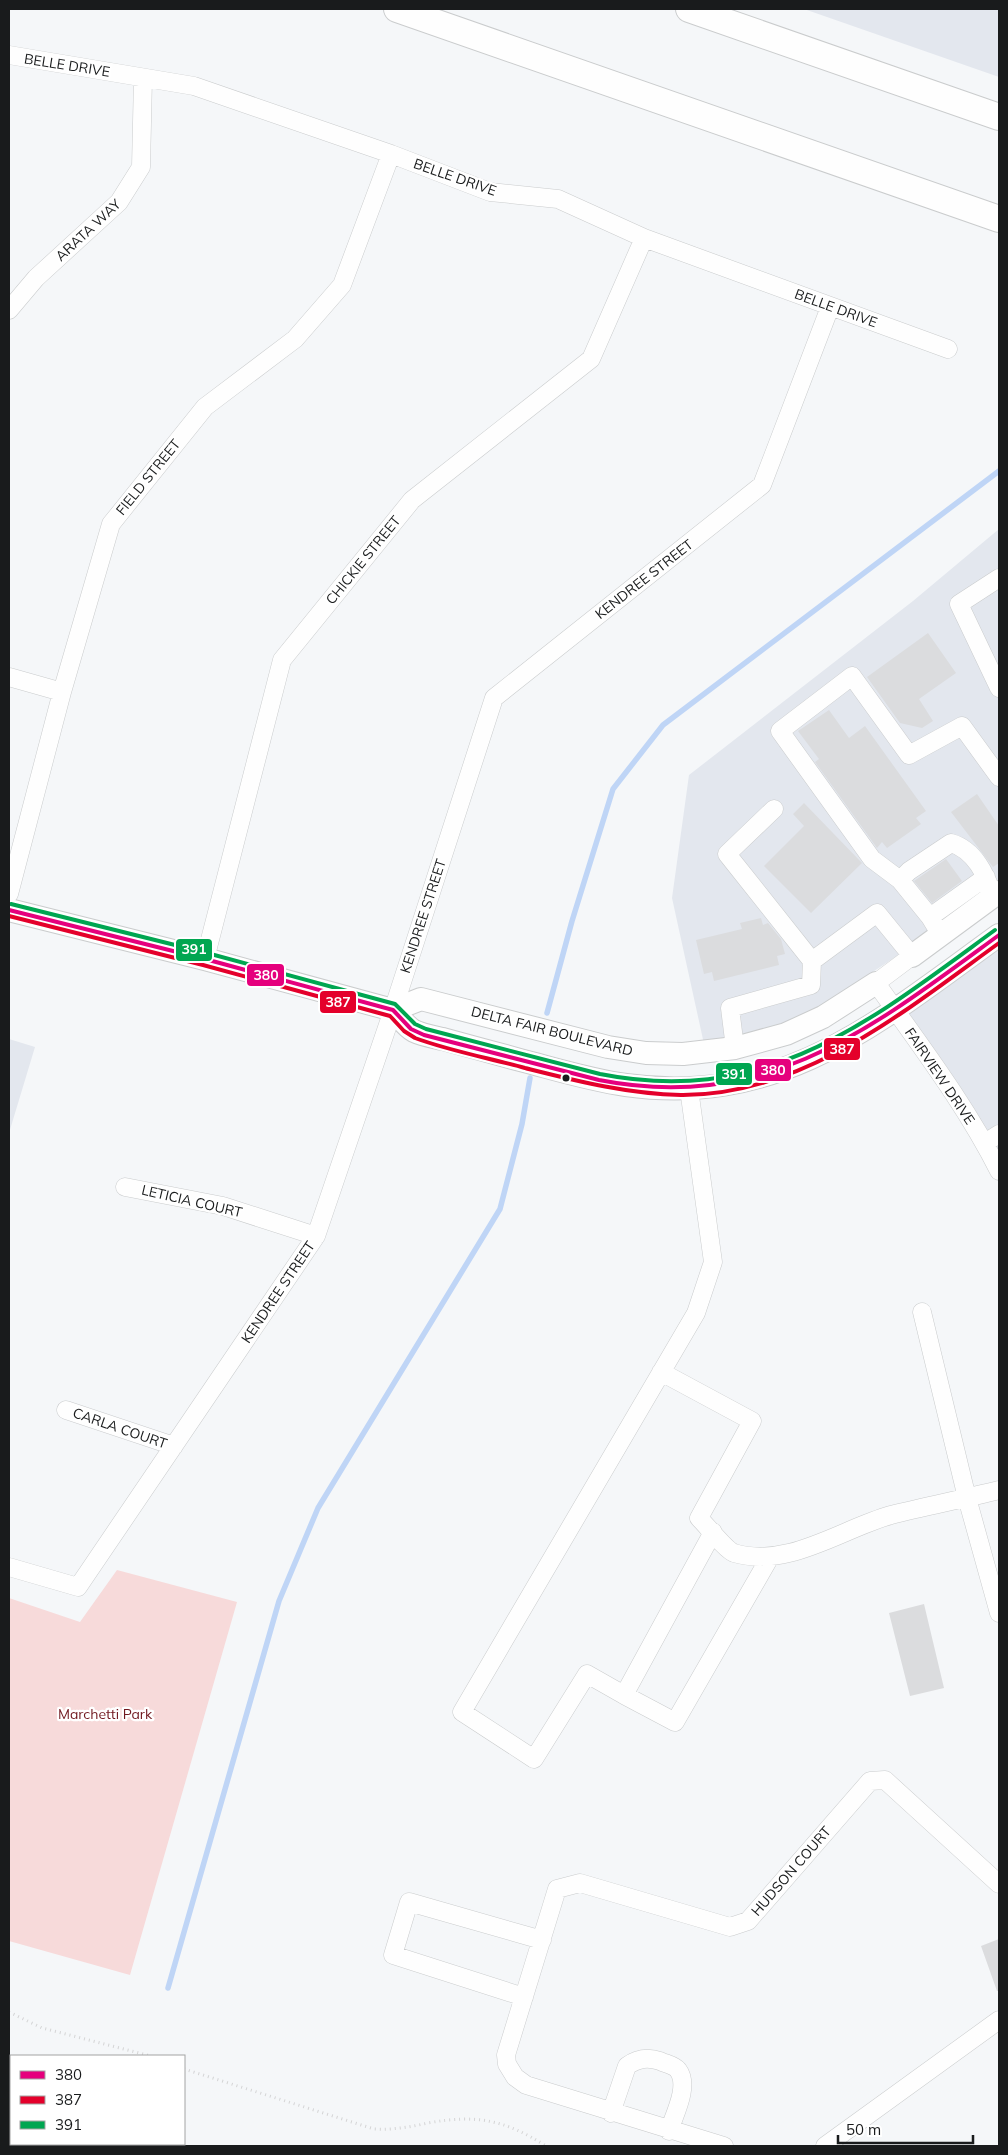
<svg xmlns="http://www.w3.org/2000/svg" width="1008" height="2155" viewBox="0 0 1008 2155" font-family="Mulish,sans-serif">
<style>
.built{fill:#e3e7ee}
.green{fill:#f7dada}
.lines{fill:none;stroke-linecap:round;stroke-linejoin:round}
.stream{stroke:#bfd5f6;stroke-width:5.5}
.building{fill:#dbdcde}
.minor-casing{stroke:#cacccd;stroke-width:19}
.major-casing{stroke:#cacccd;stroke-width:24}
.highway-casing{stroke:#cacccd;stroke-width:28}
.path{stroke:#d4d4d5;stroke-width:3;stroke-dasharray:1 4;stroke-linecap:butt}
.minor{stroke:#fefefe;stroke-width:18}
.major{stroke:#fefefe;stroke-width:22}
.highway{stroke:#fefefe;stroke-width:26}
.bus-1-casing{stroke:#fff;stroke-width:8}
.bus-2-casing{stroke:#fff;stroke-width:8}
.bus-3-casing{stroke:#fff;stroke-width:8}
.bus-1{stroke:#e5007d;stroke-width:4}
.bus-2{stroke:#e4002b;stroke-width:4}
.bus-3{stroke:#00a651;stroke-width:4}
.bus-dot{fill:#191b1c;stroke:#fff;stroke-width:2}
.labels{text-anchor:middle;stroke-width:4.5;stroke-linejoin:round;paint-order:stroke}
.street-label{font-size:14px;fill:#191b1c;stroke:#fff}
.park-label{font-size:14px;fill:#70171e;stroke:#fff}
.line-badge{stroke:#fff;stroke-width:2}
.badge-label{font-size:14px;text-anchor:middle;font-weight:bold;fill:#fff}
</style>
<rect width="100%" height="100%" fill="#f5f7f9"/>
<!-- built -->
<path class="built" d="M804,9H999V77Z
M999,529V888L796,1023L704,1044L672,898L689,775L913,601Z
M999,935V1171L895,1010Z
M9,1039L35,1047L9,1133Z"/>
<!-- green -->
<path class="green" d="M117,1570L237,1602L130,1975L9,1941V1598L80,1622Z"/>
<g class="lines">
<!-- stream -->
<path class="stream" d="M547,1013L572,921L613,789L663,725L999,471
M168,1988L279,1601L318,1508L500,1209L522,1124L530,1078
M106,2146L107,2144"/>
</g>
<!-- building -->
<path class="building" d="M928,633L956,673L919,699L933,721L922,728L900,723L867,677Z
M829,710L849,738L865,726L926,811L916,818L921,824L887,848L882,842L877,848L815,762L819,759L798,731Z
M977,794L999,826V863L993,867L951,812Z
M804,803L862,863L811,913L764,866L804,826L793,814Z
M946,859L962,881L932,903L914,881Z
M761,918L763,925L768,923L781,939L785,954L777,956L779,965L714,981L712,972L704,974L696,940L742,929L740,923Z
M924,1604L944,1688L910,1696L889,1613Z
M999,1939V1991H997L981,1946Z"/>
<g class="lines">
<defs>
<path id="minor" d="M9,55L194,86L391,154L490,192L558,199L644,238L948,349
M9,310L36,278L119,202L141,167L143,78
M999,578L959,604L999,688
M9,677L62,692
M900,880L872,859L780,731L852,676L909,755L962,726L999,777
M9,894L62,692L111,524L205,407L295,339L342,285L391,154
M930,917L986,877
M941,935L930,917L900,880L909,871L951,843C975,850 986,875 993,896
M205,959L282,660L412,500L591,359L644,238
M812,961L877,913L912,956L876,983C919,1044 966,1105 999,1171
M735,1048L730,1008L811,985L812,961L727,854L774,809
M985,1143L999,1134
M125,1187L223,1206L316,1236
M922,1312L967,1498L999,1613
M661,1372L752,1421L699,1518C707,1526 726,1550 734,1553C788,1569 841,1529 891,1515C927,1506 963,1499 999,1490
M66,1410L174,1446
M713,1532L624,1695L675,1722L770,1557
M9,1567L78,1587L316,1236L393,1010L494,698L762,485L830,307
M624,1695L587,1674L534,1759L462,1712L696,1313L713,1262L689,1089
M524,1997L393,1955L409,1902L542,1940
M611,2113L627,2066C638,2058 648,2057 660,2061C666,2064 674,2065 678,2070C690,2086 674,2115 669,2131
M724,2146L526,2085L515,2077L507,2064L506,2055L557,1889L580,1883L730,1927L748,1921L870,1781L885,1780L999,1884
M825,2146L999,2020"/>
<path id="major" d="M9,910L205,959L393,1010C399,1016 406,1027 414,1031C422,1035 434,1037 443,1039C469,1046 494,1053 520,1060C555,1069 590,1080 626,1085C783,1107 881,1020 999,935
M912,956L999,892
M393,1010L421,999L608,1047L646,1053L683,1054L735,1048L786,1034L823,1017L876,983"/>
<path id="highway" d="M397,9L999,219
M689,9L999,117"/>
</defs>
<!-- minor casing -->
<use href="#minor" class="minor-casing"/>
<!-- major casing -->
<use href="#major" class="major-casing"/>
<!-- highway casing -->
<use href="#highway" class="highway-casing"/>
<!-- path -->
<path class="path" d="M9,2012L42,2028L151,2056
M184,2069L374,2129C393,2130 410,2127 428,2123C477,2114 505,2120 546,2146"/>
<!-- minor -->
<use href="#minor" class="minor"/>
<!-- major -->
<use href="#major" class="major"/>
<!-- highway -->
<use href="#highway" class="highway"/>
<defs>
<path id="bus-1" d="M9,910L205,959L393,1010L411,1029L424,1035L599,1080C767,1113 872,1028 999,935"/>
<path id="bus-2" d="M9,916L203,965L390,1016L404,1031L415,1038C450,1051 489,1058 525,1068C577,1081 627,1094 681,1095C803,1096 906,1010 999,943"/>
<path id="bus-3" d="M11,904L207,953L395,1004L415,1024L426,1029L600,1074C767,1107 869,1022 995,930"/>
</defs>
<!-- bus-1 casing -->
<use href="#bus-1" class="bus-1-casing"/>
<!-- bus-2 casing -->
<use href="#bus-2" class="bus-2-casing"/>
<!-- bus-3 casing -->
<use href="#bus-3" class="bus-3-casing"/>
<!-- bus-1 -->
<use href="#bus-1" class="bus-1"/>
<!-- bus-2 -->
<use href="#bus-2" class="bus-2"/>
<!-- bus-3 -->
<use href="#bus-3" class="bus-3"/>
</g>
<!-- markers -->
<circle class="bus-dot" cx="566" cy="1078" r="4.5"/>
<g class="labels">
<!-- street labels -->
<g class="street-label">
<text transform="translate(67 65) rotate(9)" y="5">BELLE DRIVE</text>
<text transform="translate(455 177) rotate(19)" y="5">BELLE DRIVE</text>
<text transform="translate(88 230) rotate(-43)" y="5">ARATA WAY</text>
<text transform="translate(836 308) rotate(20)" y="5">BELLE DRIVE</text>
<text transform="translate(148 477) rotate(-51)" y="5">FIELD STREET</text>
<text transform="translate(363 560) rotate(-51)" y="5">CHICKIE STREET</text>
<text transform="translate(644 579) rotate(-38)" y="5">KENDREE STREET</text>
<text transform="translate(423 916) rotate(-72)" y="5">KENDREE STREET</text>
<text transform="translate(552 1031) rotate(14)" y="5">DELTA FAIR BOULEVARD</text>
<text transform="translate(940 1076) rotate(56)" y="5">FAIRVIEW DRIVE</text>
<text transform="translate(192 1201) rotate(13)" y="5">LETICIA COURT</text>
<text transform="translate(278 1292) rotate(-56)" y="5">KENDREE STREET</text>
<text transform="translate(120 1428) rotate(19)" y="5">CARLA COURT</text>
<text transform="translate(791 1871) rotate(-49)" y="5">HUDSON COURT</text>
</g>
<!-- park labels -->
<g class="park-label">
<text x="105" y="1719">Marchetti Park</text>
</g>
</g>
<g class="line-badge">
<rect x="175" y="938" width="38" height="24" rx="5" fill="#00a651"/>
<rect x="246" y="963" width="39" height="24" rx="5" fill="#e5007d"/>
<rect x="319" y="990" width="38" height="24" rx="5" fill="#e4002b"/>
<rect x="823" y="1037" width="38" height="24" rx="5" fill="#e4002b"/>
<rect x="754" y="1058" width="38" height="24" rx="5" fill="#e5007d"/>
<rect x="715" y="1062" width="38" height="24" rx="5" fill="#00a651"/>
</g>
<g class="badge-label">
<text x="194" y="954">391</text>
<text x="266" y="980">380</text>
<text x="338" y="1007">387</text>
<text x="842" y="1054">387</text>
<text x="773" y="1075">380</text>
<text x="734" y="1079">391</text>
</g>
<!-- border -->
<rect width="1008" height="2155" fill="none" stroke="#191b1c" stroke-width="20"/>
<!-- legend -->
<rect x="10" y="2055" width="175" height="90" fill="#ffffff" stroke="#a3a4a4"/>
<rect x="20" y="2071" width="25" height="8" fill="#e5007d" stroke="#a3a4a4"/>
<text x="55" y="2080" font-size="15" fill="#191b1c">380</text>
<rect x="20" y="2096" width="25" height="8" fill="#e4002b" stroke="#a3a4a4"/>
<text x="55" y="2105" font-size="15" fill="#191b1c">387</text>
<rect x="20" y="2121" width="25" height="8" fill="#00a651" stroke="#a3a4a4"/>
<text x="55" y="2130" font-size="15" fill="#191b1c">391</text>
<!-- scale -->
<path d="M838 2135v8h135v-8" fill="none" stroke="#191b1c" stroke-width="2.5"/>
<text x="846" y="2135" font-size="15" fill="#191b1c" stroke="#ffffff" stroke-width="4" paint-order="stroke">50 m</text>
</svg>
